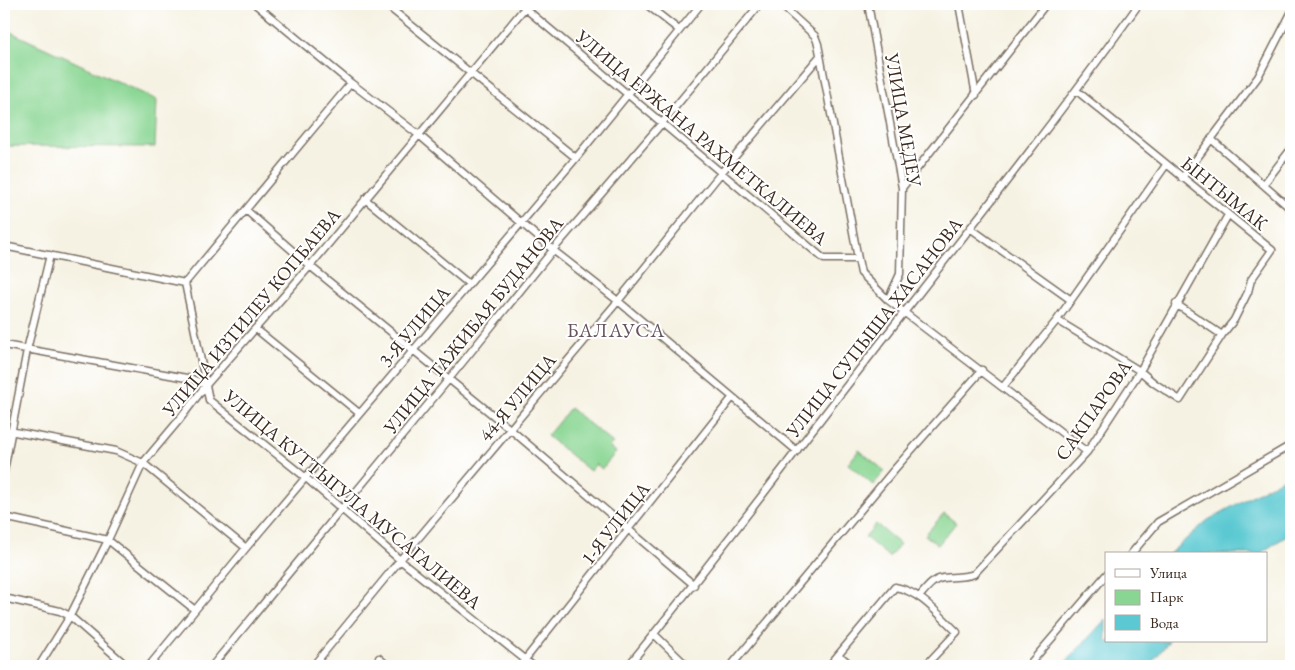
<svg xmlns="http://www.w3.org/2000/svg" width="1295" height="670" viewBox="0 0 1295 670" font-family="'EB Garamond',serif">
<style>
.green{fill:#89d693;stroke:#628058}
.water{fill:#5cc9d2;stroke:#4c7a78}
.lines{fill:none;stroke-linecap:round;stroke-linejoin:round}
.minor-casing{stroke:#7c7063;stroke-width:9}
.minor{stroke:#fff;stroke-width:6}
.labels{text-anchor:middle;stroke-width:4;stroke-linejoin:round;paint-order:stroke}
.street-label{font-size:19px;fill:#3b2a1e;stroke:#fff}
.neighbourhood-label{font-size:20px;letter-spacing:1px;fill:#67545d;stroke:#fff}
</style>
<rect width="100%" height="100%" fill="#fff"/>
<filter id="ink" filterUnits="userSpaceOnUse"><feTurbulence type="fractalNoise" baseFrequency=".02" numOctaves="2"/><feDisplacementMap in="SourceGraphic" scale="10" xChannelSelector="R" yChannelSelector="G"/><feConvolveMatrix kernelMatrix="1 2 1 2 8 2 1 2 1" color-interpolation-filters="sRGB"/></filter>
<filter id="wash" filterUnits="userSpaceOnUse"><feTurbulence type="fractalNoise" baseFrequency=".0096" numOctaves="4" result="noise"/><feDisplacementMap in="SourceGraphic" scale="20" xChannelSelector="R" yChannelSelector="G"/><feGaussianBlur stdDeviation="1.12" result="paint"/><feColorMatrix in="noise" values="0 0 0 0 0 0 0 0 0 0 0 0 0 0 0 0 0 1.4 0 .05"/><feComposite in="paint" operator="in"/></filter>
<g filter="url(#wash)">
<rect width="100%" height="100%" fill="#f6f2e3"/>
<!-- green -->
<path class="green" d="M4,29L157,100L155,147L4,146Z
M570,408L613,443L609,447L616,452L602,469L596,464L590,471L547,436Z
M859,450L885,471L873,485L848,464Z
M944,513L956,523L938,545L925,535Z
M876,524L900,544L889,557L865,537Z"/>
<!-- water -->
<path class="water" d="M1291,474V533L1259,554H1169L1208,520Z
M1106,619V641H1169L1149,666H1062Z"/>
</g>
<g filter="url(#ink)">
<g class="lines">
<defs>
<path id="minor" d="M255,4L351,83L419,135L553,250L618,301L797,451
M385,4L576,158
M520,4L824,259H858L861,273L888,300L1087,452
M646,4L679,30
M780,4L815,36L818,44L858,259
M868,4L902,188L900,274L888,300
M959,4L976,95
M1211,139L1291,209
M1182,178L1258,77L1291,13
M1264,184L1291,149
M902,188L1046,4
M365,199L469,284
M246,210L310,266L510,429L694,585
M970,228L1071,300
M4,246L185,283L351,83
M185,283L206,385
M1176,304L1222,335
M1057,320L1140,371L1154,383L1180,400L1222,335L1234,320L1248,292L1251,280L1272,250L1077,91
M256,329L359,413
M4,345L192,379L206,385L209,400L305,477L400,560L533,666
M1003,387L1057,320L1166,165
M4,430L116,451L143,463L246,548
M4,471L27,350L50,255
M4,517L108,540L195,610
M1131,554L1158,522L1291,445
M919,597C926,589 933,579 943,578C954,576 964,578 974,574L1087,452L1140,371L1228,215
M4,598L60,611L70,616L127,666
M654,634L687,666
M839,655L852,666
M379,658L388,666
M39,666L70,616L108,540L143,463L180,419L206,385L310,266L528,4
M149,666L246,548L576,158L701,4
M212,666L449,379L553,250L662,123L760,4
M313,666L400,560L618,301L721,173L820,56
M520,666L732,398
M628,666C689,591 748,514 807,437C918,293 1033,152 1139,4
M731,666L893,471L982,370
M829,666L895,587C920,591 939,615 957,632L925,666
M1028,666L1106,575"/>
</defs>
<!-- minor casing -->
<use href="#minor" class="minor-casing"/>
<!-- minor -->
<use href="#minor" class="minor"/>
</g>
</g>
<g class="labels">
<!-- street labels -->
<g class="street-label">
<text transform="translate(904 120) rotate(80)" y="7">УЛИЦА МЕДЕУ</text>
<text transform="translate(702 137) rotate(40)" y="7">УЛИЦА ЕРЖАНА РАХМЕТКАЛИЕВА</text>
<text transform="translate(1225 193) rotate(39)" y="7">ЫНТЫМАК</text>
<text transform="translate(251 312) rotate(-50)" y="7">УЛИЦА ИЗТИЛЕУ КОПБАЕВА</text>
<text transform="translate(473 325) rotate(-51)" y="7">УЛИЦА ТАЖИБАЯ БУДАНОВА</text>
<text transform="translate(414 326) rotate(-50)" y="7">3-Я УЛИЦА</text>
<text transform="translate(874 327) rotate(-52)" y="7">УЛИЦА СУПЫША ХАСАНОВА</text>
<text transform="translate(517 397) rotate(-50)" y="7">44-Я УЛИЦА</text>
<text transform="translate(1093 410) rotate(-55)" y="7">САКПАРОВА</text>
<text transform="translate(353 499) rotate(40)" y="7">УЛИЦА КУТТЫГУЛА МУСАГАЛИЕВА</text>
<text transform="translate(615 523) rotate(-52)" y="7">1-Я УЛИЦА</text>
</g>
<!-- neighbourhood labels -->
<g class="neighbourhood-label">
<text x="616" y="337">БАЛАУСА</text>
</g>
</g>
<!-- margin -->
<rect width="1295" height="670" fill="none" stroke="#fff" stroke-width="20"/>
<!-- legend -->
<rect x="1105" y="552" width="162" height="90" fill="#ffffff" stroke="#b1aaa5"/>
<rect x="1115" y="569" width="25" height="8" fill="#ffffff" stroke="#b1aaa5"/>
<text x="1150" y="578" font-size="15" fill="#3b2a1e">Улица</text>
<rect x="1115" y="590" width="25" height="15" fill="#89d693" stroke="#b1aaa5"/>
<text x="1150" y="602" font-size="15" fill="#3b2a1e">Парк</text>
<rect x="1115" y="615" width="25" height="15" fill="#5cc9d2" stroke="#b1aaa5"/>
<text x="1150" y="628" font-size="15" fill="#3b2a1e">Вода</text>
</svg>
